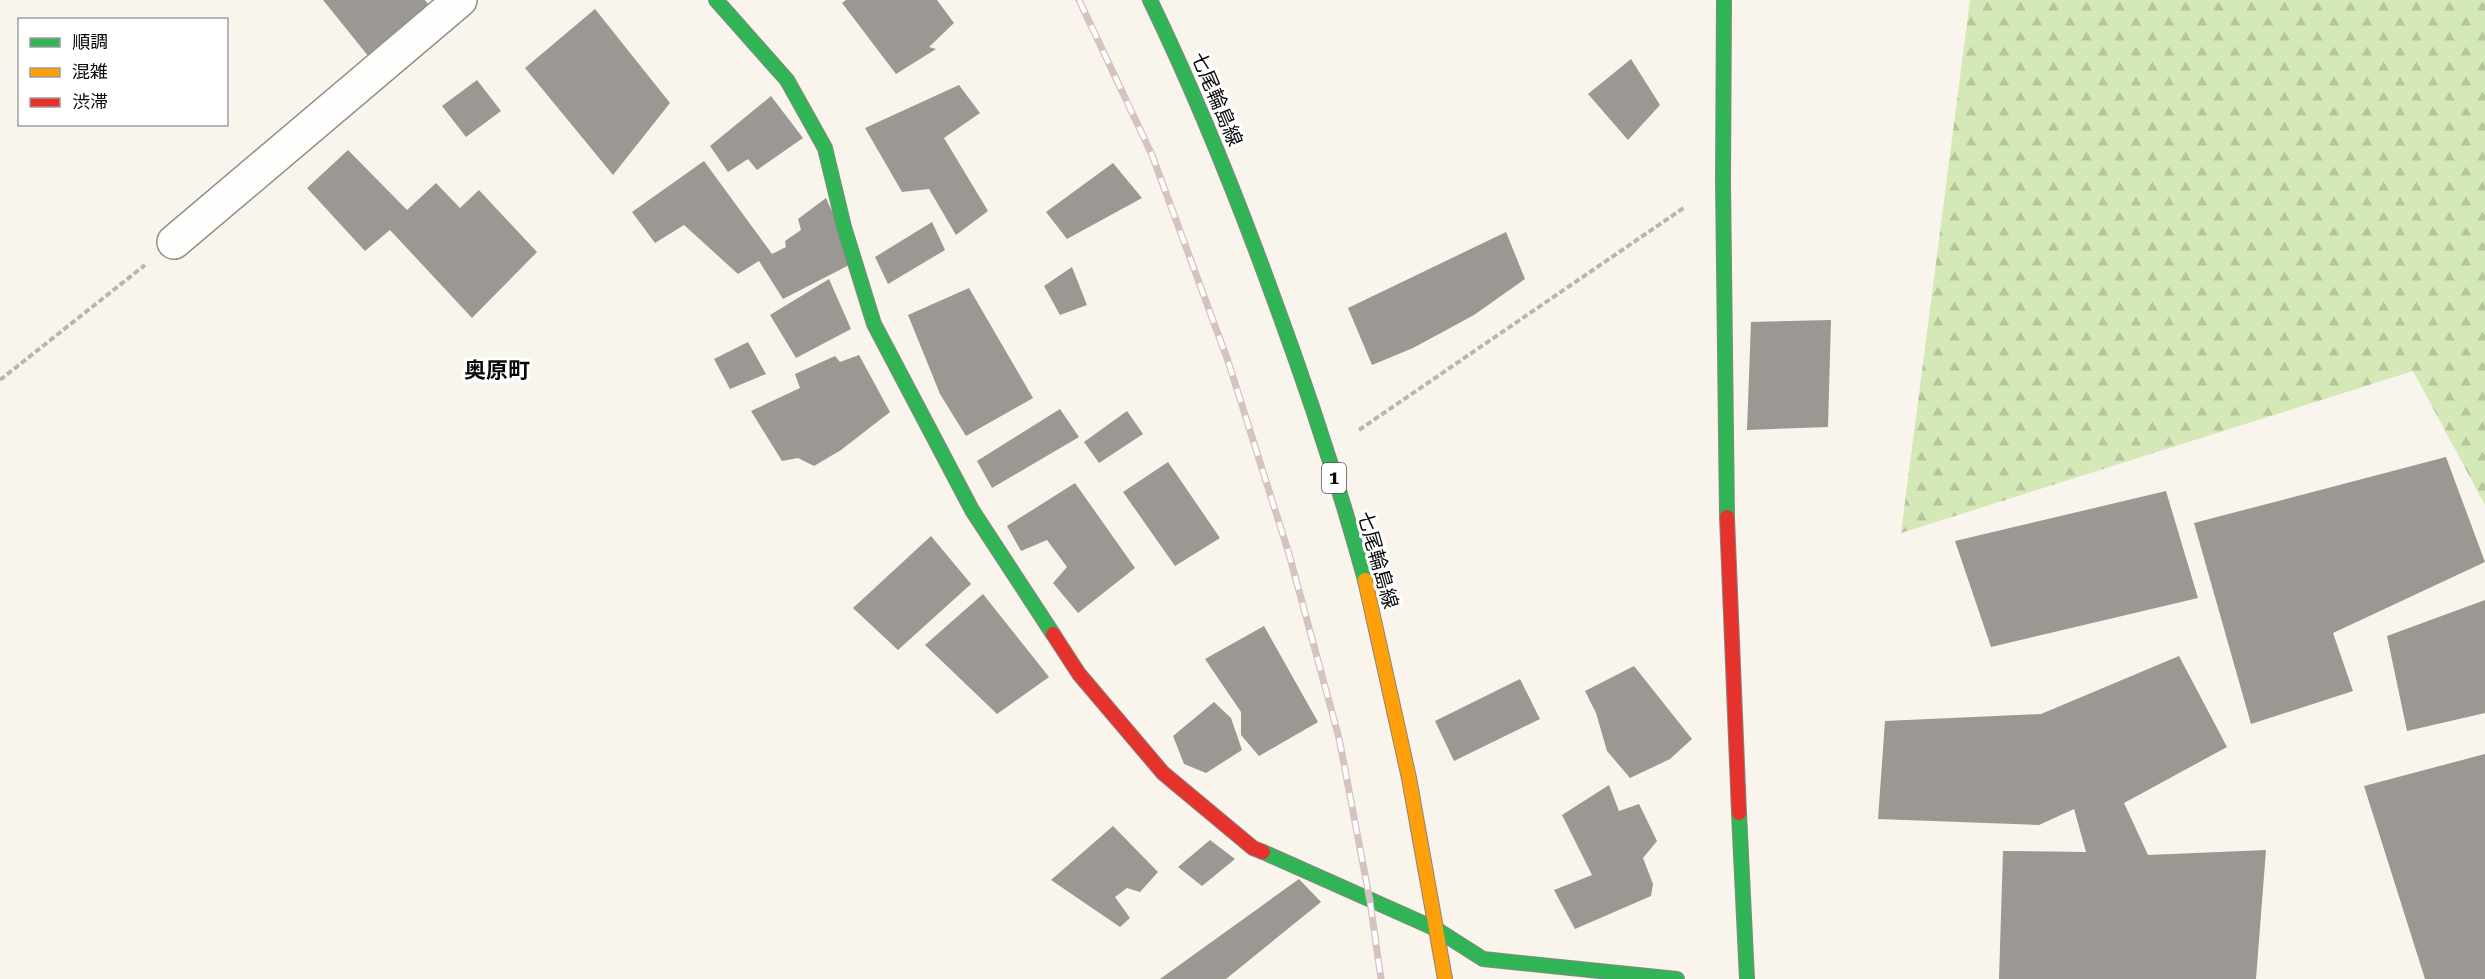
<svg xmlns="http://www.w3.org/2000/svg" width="2485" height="979" viewBox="0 0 2485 979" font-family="'Roboto Serif','Noto Sans JP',serif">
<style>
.forest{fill:url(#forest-firs)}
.building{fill:#9b9893}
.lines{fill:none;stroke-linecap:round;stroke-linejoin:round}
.street-casing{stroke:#92908c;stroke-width:36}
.fast-casing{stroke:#888682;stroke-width:16}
.slow-casing{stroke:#888682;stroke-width:16}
.jam-casing{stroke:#888682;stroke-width:16}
.path{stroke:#b7b6b5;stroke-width:4;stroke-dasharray:6 3;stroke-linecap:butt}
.street{stroke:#fefefc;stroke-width:33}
.fast{stroke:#30b455;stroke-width:14}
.slow{stroke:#ff9f0a;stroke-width:14}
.jam{stroke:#e5322d;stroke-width:14}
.rail-casing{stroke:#d7c2c3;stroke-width:7}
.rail{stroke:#fff;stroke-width:4.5;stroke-dasharray:14;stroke-linecap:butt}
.labels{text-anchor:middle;stroke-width:6;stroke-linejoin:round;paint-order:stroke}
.shield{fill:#fff;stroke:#545454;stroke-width:1.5}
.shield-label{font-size:18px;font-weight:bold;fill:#0a0a0a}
.street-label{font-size:20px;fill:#0a0a0a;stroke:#fff}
.quarter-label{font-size:22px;font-weight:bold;fill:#0a0a0a;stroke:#fff}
</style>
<defs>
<pattern id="forest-firs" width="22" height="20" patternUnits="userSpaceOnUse" patternTransform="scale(1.5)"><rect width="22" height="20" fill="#d5e8b7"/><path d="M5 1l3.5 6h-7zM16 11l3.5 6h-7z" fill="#b6c69c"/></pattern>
</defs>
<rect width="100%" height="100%" fill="#f9f5ec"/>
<!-- forest -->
<path class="forest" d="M1970,0H2485V505L2413,371L1901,533Z"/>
<!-- building -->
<path class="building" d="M323,0H425L429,5L369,57Z
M846,0H937L954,23L929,47L936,49L896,74L842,3Z
M595,9L670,103L613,175L525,68Z
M1631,59L1660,105L1628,140L1588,94Z
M477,80L501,111L466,137L442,106Z
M959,85L980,113L944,138L988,211L956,235L929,189L902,192L865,128Z
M771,96L803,138L757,170L748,159L728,172L710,146Z
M348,150L407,210L436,183L460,208L479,190L537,252L472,318L390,230L365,251L307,188Z
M704,161L772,254L786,247L785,241L801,230L798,219L826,198L855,262L783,299L759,261L738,274L684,225L655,243L632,212Z
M1113,163L1142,198L1067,239L1046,212Z
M932,222L945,250L888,284L875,257Z
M1506,232L1525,279L1474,315L1413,348L1372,365L1348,308Z
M1072,267L1087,305L1060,315L1044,286Z
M829,279L851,329L796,358L770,315Z
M969,288L1033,398L966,436L940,394L908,315Z
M1831,320L1828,427L1747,430L1751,322Z
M748,342L766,374L730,389L714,359Z
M859,355L890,412L841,450L814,466L798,458L782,461L751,411L800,388L795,374L835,356L840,362Z
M1060,409L1079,437L992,488L977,461Z
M1127,411L1143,434L1099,463L1084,442Z
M2446,457L2485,562L2333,633L2353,691L2251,724L2194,523Z
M1168,462L1220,538L1175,566L1123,492Z
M1075,483L1135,568L1078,613L1053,583L1067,567L1047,540L1021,551L1007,526Z
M2166,491L2198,598L1991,647L1955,541Z
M931,536L971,584L898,650L853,608Z
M983,594L1049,677L997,714L925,645Z
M2485,600V713L2407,731L2387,636Z
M1264,626L1318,722L1259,756L1241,735V712L1205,659Z
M2179,656L2227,747L2124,803L2148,855L2266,850L2256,979H1999L2003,851L2086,852L2074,809L2039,825L1878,819L1885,721L2041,714Z
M1634,666L1692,739L1670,759L1630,778L1607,751L1596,713L1585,691Z
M1520,679L1540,719L1454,761L1435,721Z
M1214,702L1231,718L1242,750L1206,773L1184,764L1173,736Z
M2485,754V979H2425L2364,786Z
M1609,785L1619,811L1639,804L1657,841L1643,858L1653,884L1651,896L1575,929L1554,890L1592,875L1562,815Z
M1113,826L1158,872L1140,892L1127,888L1115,897L1130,918L1120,927L1051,880Z
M1210,840L1235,859L1202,886L1178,867Z
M1299,879L1321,902L1226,979H1160Z"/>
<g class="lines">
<defs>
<path id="street" d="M174,242L460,0"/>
<path id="fast" d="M716,0L787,80L825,148L844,227L874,324L972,510L1053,634
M1150,0C1197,97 1237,197 1274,299C1308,391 1339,485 1365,580
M1724,0L1723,182L1727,517
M1739,813L1747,979
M1263,852L1436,929L1483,959L1677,979"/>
<path id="slow" d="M1365,580L1409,778L1445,979"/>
<path id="jam" d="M1727,517L1739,813
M1053,634L1079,674L1163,773L1253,848L1263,852"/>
</defs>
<!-- street casing -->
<use href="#street" class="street-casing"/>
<!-- fast casing -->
<use href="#fast" class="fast-casing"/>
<!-- slow casing -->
<use href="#slow" class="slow-casing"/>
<!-- jam casing -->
<use href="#jam" class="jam-casing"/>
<!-- path -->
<path class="path" d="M0,380L145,265
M1359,430L1685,207"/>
<!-- street -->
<use href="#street" class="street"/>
<!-- fast -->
<use href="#fast" class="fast"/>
<!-- slow -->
<use href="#slow" class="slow"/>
<!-- jam -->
<use href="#jam" class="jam"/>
<defs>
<path id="rail" d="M1079,0L1152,155L1228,361L1289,554L1339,738L1370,901L1381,979"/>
</defs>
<!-- rail casing -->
<use href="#rail" class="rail-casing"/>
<!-- rail -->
<use href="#rail" class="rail"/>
</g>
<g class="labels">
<!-- shield labels -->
<rect class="shield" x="1322" y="463" width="24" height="30" rx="4.5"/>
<g class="shield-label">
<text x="1334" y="484">1</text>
</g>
<!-- street labels -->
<g class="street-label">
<text transform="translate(1217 99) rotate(67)" y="7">七尾輪島線</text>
<text transform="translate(1378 560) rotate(74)" y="7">七尾輪島線</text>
</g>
<!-- quarter labels -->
<g class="quarter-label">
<text x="497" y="378">奥原町</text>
</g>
</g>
<!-- legend -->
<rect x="18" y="18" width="210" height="108" fill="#ffffff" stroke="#9d9d9d" stroke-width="1.5"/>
<rect x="30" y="38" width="30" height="9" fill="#30b455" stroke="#9d9d9d" stroke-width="1.5"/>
<text x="72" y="48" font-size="18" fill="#0a0a0a">順調</text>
<rect x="30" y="68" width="30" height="9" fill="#ff9f0a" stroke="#9d9d9d" stroke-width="1.5"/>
<text x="72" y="78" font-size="18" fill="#0a0a0a">混雑</text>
<rect x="30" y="98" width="30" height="9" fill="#e5322d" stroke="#9d9d9d" stroke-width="1.5"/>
<text x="72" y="108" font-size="18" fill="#0a0a0a">渋滞</text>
</svg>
